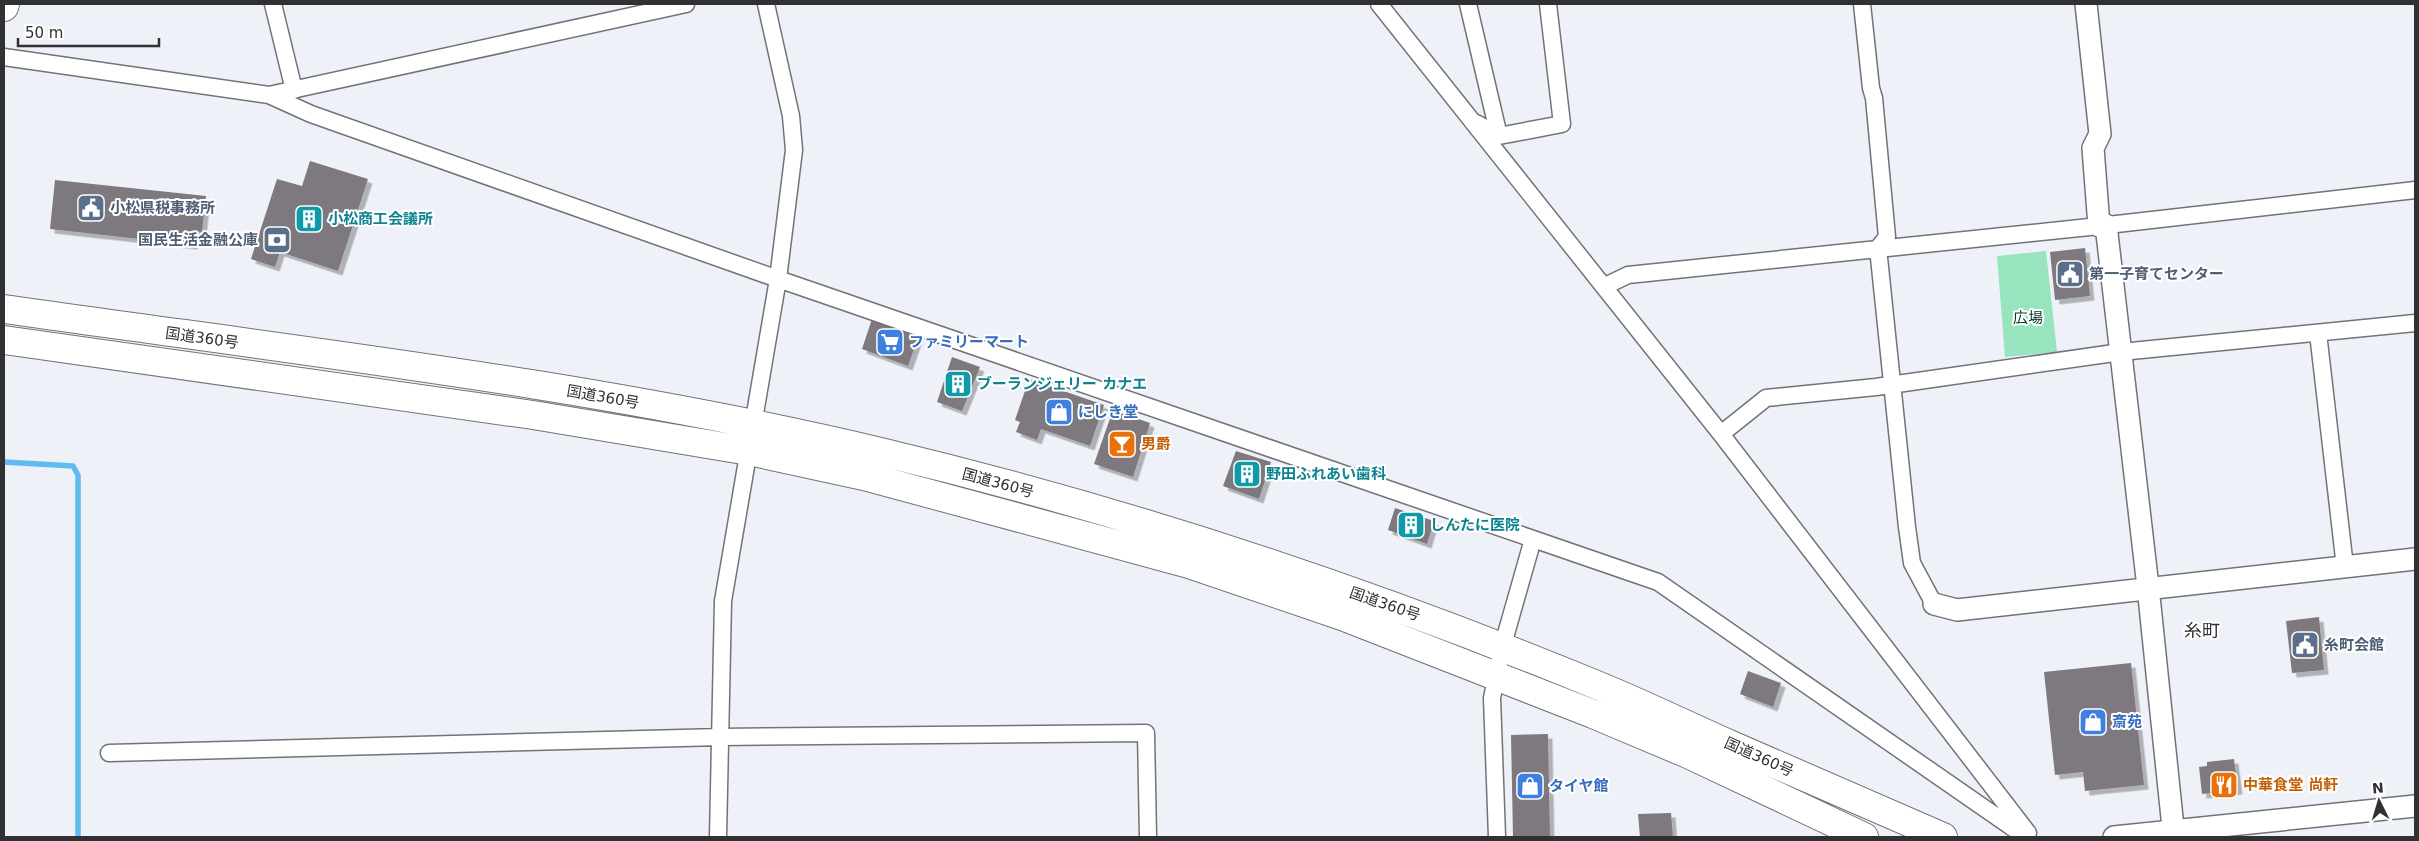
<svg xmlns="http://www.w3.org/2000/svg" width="2419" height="841" viewBox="0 0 2419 841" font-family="'DejaVu Sans','Noto Sans JP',sans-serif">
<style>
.green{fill:#97e4be}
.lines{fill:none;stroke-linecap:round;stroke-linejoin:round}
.stream{stroke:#60bbf0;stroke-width:5.5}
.building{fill:#7e797e;filter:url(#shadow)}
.minor-casing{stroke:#727379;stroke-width:19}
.tertiary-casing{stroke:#727379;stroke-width:24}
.trunk-casing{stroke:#727379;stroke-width:30}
.minor{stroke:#fff;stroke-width:16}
.tertiary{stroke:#fff;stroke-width:21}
.trunk{stroke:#fff;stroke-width:28}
.labels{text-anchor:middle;stroke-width:4;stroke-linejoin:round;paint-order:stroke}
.service-label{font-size:15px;font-weight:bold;fill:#4e5e75;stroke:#fff;text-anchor:start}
.culture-label{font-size:15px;font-weight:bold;fill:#0d838f;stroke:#fff;text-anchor:start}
.park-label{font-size:15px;fill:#043321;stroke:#fff}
.street-label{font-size:15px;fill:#313134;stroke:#fff}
.shop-label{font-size:15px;font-weight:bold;fill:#366cbe;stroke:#fff;text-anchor:start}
.food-label{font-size:15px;font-weight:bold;fill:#c56008;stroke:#fff;text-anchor:start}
.quarter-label{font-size:18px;fill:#313134;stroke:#fff}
</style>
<defs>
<filter id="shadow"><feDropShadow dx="4.5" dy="4.5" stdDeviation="0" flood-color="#0004"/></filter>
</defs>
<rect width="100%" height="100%" fill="#eff1f8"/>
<!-- green -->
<path class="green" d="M2046,251L2057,352L2005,357L1997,256Z"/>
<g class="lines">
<!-- stream -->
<path class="stream" d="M4,462L73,466L78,475V837"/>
</g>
<!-- building -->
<path class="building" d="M310,161L368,179L338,271L280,252L275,267L251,259L277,179L302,186Z
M55,180L206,196L202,232L194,231L193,245L50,229Z
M2085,248L2090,296L2055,300L2050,252Z
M872,319L919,335L908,366L862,349Z
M952,357L980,367L962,411L937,402Z
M1029,379L1104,405L1090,446L1041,429L1037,440L1016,432L1020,422L1015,420Z
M1113,410L1150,423L1133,477L1094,464Z
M1236,451L1271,462L1259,499L1223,486Z
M1395,508L1434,521L1427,544L1388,530Z
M2319,617L2324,670L2292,673L2286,621Z
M2131,663L2144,785L2085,791L2083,772L2055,775L2044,672Z
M1748,671L1781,683L1773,707L1740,694Z
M1548,734L1550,837H1513L1511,735Z
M2234,759L2238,790L2202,794L2199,767L2207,766V762Z
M1671,813L1673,837H1640L1638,814Z"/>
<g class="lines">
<defs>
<path id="minor" d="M273,4L294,90
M1379,4L1721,434L2028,833
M1468,4L1499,136
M1862,4L1871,88L1874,98L1887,237L1878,248L1907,527L1912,563L1934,604
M4,57L269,95L311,114L778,279L1658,582L2026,837
M269,95L686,4
M1476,123L1499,136L1562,124L1548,4
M1605,286L1628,275L2099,226L2415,190
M2318,333L2345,567
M1721,434L1766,398L1876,387L2121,352L2415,323
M109,753L721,737L1146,733L1148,837
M718,837L723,601L778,279L794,150L791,116L766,4
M1497,837L1492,698L1502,648L1533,539"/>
<path id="tertiary" d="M2086,4L2100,134L2093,148L2099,226
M2106,225L2148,587L2174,837
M1934,604L1957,610L2415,559
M2114,837L2415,806"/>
<path id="trunk" d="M4,7L5,4
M4,309C298,351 596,384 885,453C1128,511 1368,591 1599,686C1643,704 1686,725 1729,744C1800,775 1871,806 1943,837
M4,340L533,415L749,451L864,476L979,507L1189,564L1342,616L1593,714L1688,754L1864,837"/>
</defs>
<!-- minor casing -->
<use href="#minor" class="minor-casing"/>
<!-- tertiary casing -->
<use href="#tertiary" class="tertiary-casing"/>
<!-- trunk casing -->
<use href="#trunk" class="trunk-casing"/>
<!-- minor -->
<use href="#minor" class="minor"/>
<!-- tertiary -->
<use href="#tertiary" class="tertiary"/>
<!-- trunk -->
<use href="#trunk" class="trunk"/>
</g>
<!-- icons -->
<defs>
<symbol id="civic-square" viewBox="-11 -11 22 22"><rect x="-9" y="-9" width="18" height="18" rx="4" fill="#5c6f8a" stroke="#fff"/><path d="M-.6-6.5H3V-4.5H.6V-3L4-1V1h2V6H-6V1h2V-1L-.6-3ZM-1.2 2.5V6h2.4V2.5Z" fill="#fff"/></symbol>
<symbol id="building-square" viewBox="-11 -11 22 22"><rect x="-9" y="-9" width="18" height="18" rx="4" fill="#0f9aa8" stroke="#fff"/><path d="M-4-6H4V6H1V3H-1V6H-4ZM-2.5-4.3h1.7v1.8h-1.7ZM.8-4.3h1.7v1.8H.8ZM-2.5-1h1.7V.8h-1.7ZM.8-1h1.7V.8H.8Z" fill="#fff"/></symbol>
<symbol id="bank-square" viewBox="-11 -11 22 22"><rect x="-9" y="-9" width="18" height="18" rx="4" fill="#5c6f8a" stroke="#fff"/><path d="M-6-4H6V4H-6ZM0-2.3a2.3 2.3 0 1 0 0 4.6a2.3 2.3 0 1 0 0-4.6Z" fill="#fff"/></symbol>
<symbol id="supermarket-square" viewBox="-11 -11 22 22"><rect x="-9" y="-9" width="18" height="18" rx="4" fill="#3f7fe0" stroke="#fff"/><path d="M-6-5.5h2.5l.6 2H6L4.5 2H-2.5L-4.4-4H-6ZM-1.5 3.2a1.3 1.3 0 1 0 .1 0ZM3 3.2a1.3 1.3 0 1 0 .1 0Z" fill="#fff"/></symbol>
<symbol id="shop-square" viewBox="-11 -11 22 22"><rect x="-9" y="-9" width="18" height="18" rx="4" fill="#3f7fe0" stroke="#fff"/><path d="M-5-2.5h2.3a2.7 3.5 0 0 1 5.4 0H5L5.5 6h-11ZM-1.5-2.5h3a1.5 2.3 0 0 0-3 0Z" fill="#fff"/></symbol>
<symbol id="bar-square" viewBox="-11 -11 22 22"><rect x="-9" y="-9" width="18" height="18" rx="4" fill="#e8710a" stroke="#fff"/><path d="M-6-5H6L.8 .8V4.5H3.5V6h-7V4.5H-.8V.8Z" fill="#fff"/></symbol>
<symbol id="restaurant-square" viewBox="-11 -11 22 22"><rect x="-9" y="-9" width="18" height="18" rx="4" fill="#e8710a" stroke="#fff"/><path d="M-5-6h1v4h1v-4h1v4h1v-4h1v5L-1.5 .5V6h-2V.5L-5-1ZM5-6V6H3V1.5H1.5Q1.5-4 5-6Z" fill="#fff"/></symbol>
</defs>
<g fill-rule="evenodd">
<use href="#civic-square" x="75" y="192" width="32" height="32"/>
<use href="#building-square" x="293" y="203" width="32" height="32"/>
<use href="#bank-square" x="261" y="224" width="32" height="32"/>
<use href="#civic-square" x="2054" y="258" width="32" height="32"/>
<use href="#supermarket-square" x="874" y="326" width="32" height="32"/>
<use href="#building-square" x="942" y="368" width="32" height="32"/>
<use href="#shop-square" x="1043" y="396" width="32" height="32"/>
<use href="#bar-square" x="1106" y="428" width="32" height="32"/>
<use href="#building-square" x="1231" y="458" width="32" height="32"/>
<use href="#building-square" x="1395" y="509" width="32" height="32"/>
<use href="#civic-square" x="2289" y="629" width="32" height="32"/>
<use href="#shop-square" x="2077" y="706" width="32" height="32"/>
<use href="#restaurant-square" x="2208" y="769" width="32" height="32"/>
<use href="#shop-square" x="1514" y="770" width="32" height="32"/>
</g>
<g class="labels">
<!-- service labels -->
<g class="service-label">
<text x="110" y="213">小松県税事務所</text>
<text x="258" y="245" text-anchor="end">国民生活金融公庫</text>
<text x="2089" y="279">第一子育てセンター</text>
<text x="2324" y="650">糸町会館</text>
</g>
<!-- culture labels -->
<g class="culture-label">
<text x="328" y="224">小松商工会議所</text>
<text x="977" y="389">ブーランジェリー カナエ</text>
<text x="1266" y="479">野田ふれあい歯科</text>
<text x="1430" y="530">しんたに医院</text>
</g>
<!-- park labels -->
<g class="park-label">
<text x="2028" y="323">広場</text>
</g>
<!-- street labels -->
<g class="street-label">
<text transform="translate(202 338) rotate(8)" y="5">国道360号</text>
<text transform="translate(603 397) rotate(10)" y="5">国道360号</text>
<text transform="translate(998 483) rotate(15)" y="5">国道360号</text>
<text transform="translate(1385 604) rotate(19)" y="5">国道360号</text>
<text transform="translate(1759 757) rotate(24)" y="5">国道360号</text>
</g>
<!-- shop labels -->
<g class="shop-label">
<text x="909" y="347">ファミリーマート</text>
<text x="1078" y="417">にしき堂</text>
<text x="2112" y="727">斎苑</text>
<text x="1549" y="791">タイヤ館</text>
</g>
<!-- food labels -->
<g class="food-label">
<text x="1141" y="449">男爵</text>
<text x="2243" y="790">中華食堂 尚軒</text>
</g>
<!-- quarter labels -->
<g class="quarter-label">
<text x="2202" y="637">糸町</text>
</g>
</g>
<!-- border -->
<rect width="2419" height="841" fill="none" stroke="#313134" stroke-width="10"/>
<!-- north arrow -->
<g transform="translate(2379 801) rotate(355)" stroke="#ffffff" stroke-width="4" paint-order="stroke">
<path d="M0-4L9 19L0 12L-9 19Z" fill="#313134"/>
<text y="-8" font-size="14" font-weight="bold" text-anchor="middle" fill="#313134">N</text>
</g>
<!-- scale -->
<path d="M18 38v8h141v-8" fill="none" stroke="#313134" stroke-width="2.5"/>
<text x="25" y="38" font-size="15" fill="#313134" stroke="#ffffff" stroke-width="4" paint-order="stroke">50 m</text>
</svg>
